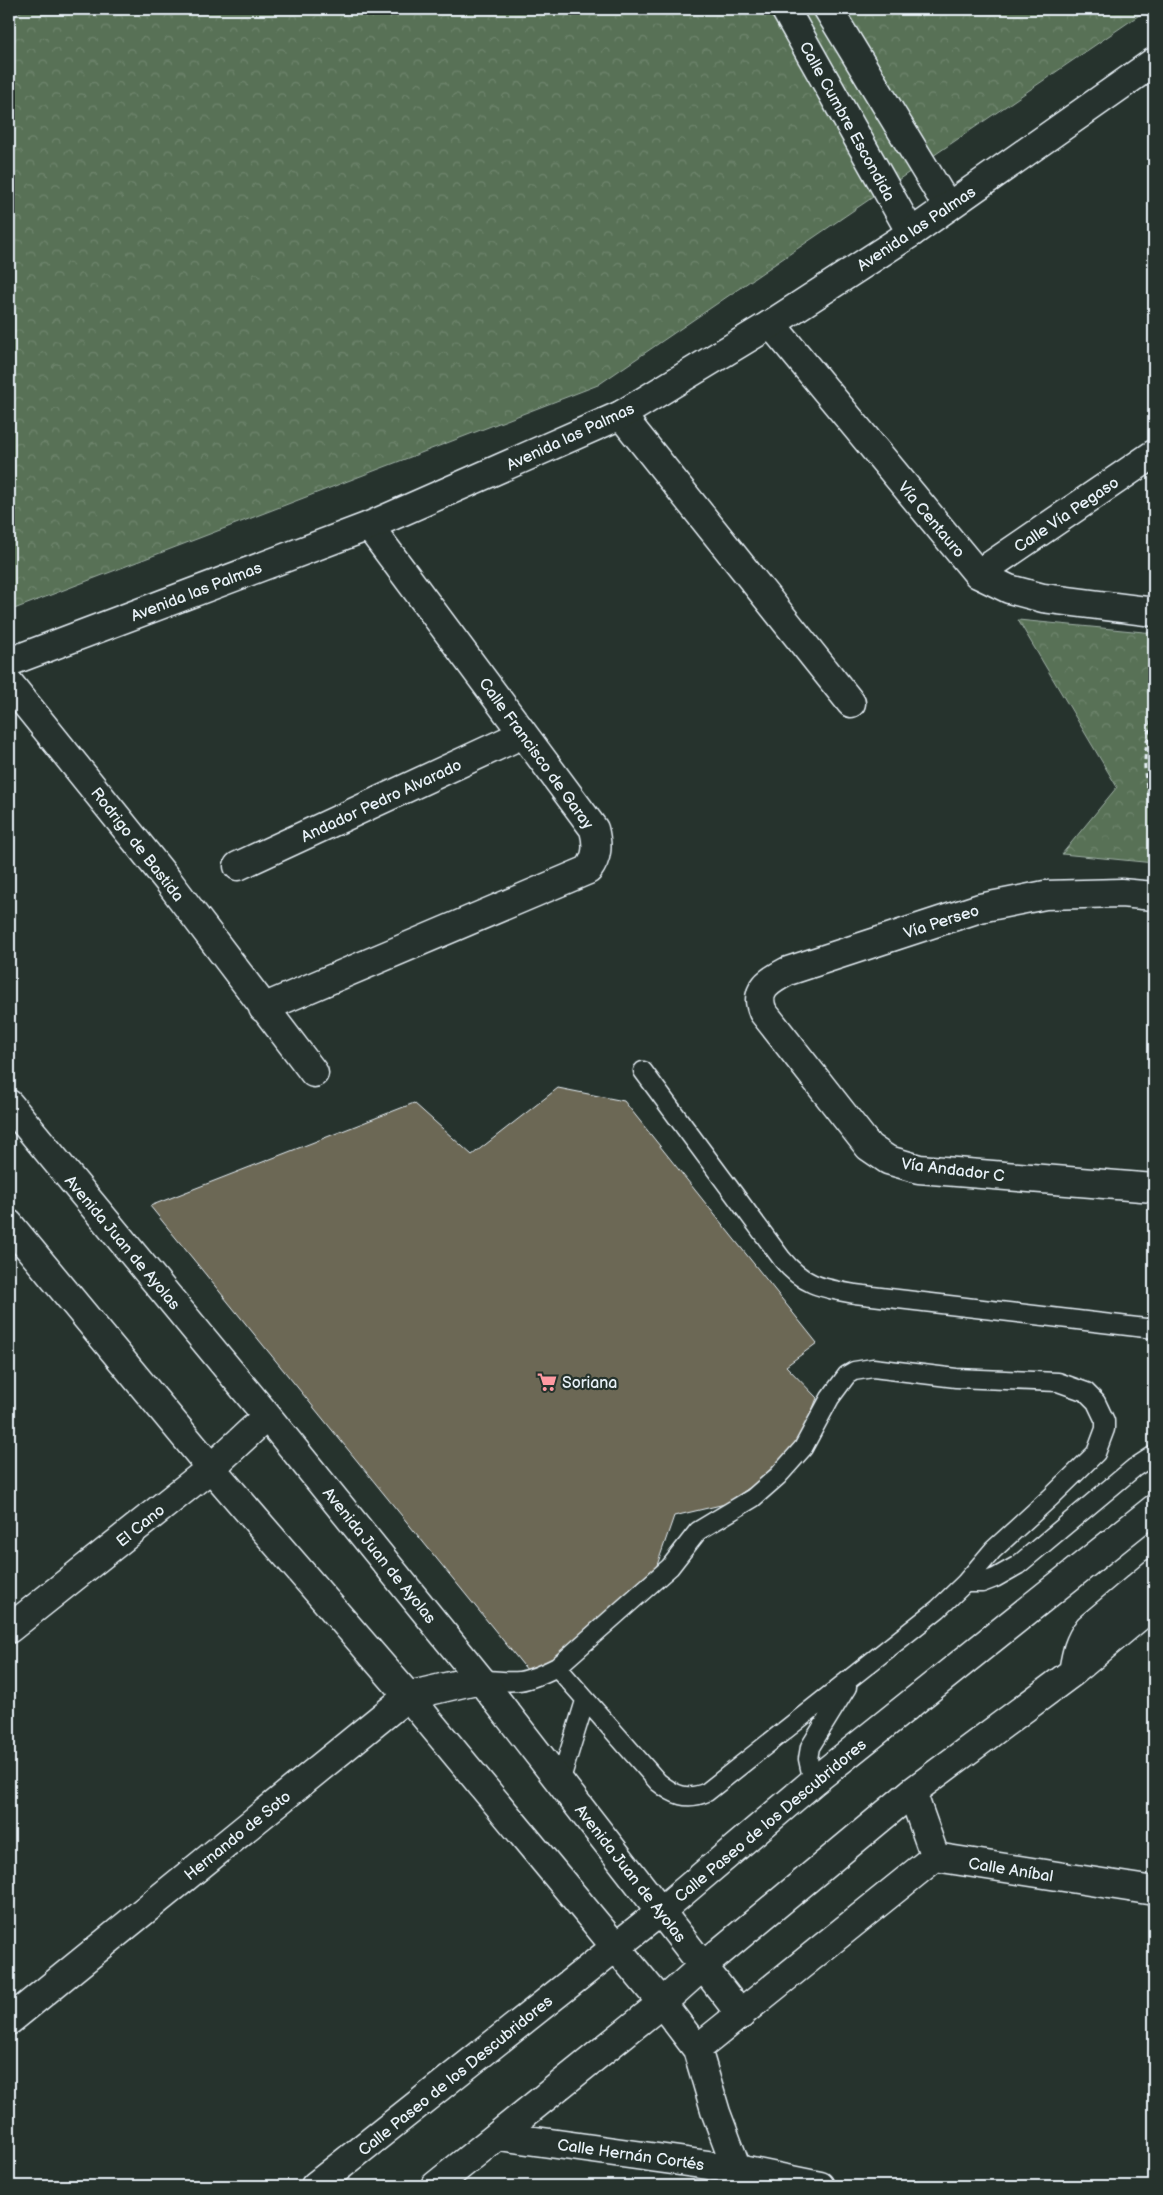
<svg xmlns="http://www.w3.org/2000/svg" width="1163" height="2195" viewBox="0 0 1163 2195" font-family="'Balsamiq Sans',sans-serif">
<style>
.forest{fill:url(#forest-crowns);stroke:#a0b1a7}
.building{fill:#6c6855;stroke:#e8f1f8}
.lines{fill:none;stroke-linecap:round;stroke-linejoin:round}
.service-casing{stroke:#e8f1f8;stroke-width:21}
.minor-casing{stroke:#e8f1f8;stroke-width:31}
.tertiary-casing{stroke:#e8f1f8;stroke-width:31}
.path{stroke:#e8f1f8;stroke-width:3;stroke-dasharray:5 4;stroke-linecap:butt}
.service{stroke:#26332d;stroke-width:18}
.minor{stroke:#26332d;stroke-width:28}
.tertiary{stroke:#26332d;stroke-width:28}
.labels{text-anchor:middle;stroke-width:4.5;stroke-linejoin:round;paint-order:stroke}
.street-label{font-size:16px;fill:#e8f1f8;stroke:#26332d}
.poi-label{font-size:16px;fill:#e8f1f8;stroke:#26332d;text-anchor:start}
</style>
<defs>
<pattern id="forest-crowns" width="20" height="18" patternUnits="userSpaceOnUse" patternTransform="scale(1.25)"><rect width="20" height="18" fill="#587156"/><path d="M2 6a3 3 0 1 1 6 0M12 15a3 3 0 1 1 6 0" fill="none" stroke="#70866f"/></pattern>
</defs>
<rect width="100%" height="100%" fill="#26332d"/>
<filter id="ink" filterUnits="userSpaceOnUse"><feTurbulence type="fractalNoise" baseFrequency=".02" numOctaves="2"/><feDisplacementMap in="SourceGraphic" scale="10" xChannelSelector="R" yChannelSelector="G"/><feConvolveMatrix kernelMatrix="1 2 1 2 8 2 1 2 1" color-interpolation-filters="sRGB"/></filter>
<g filter="url(#ink)">
<!-- forest -->
<path class="forest" d="M24,9H1148L598,385L9,611V21Z
M1018,620L1154,633V863L1062,854L1117,787Z"/>
<!-- building -->
<path class="building" d="M558,1088L624,1101L817,1343L786,1366L817,1398L804,1431L775,1471L725,1504L674,1516L655,1571L532,1676L150,1206L414,1103L472,1155Z"/>
<g class="lines">
<defs>
<path id="service" d="M643,1071L782,1259C804,1286 822,1288 855,1294L1154,1329
M965,1583H982L995,1578L1018,1565L1134,1468L1154,1455
M480,1679C517,1683 523,1684 557,1667L658,1782C674,1795 687,1801 707,1792L938,1609L965,1583L993,1550L1051,1497L1096,1453L1105,1429V1421L1096,1402L1086,1392L1058,1382L956,1378L873,1368L854,1371L847,1375L830,1398L803,1448L778,1476L753,1498L698,1531L670,1567L557,1667
M560,1782L585,1701
M813,1782L808,1759L810,1747L847,1687"/>
<path id="minor" d="M785,9L911,233
M828,9L948,207
M771,324L978,574L1009,589L1043,598L1154,612
M621,415L851,703
M978,574L1154,454
M9,683L169,882L314,1073
M238,866L523,734
M1154,896L1121,893L1045,895L980,908L788,971C771,980 753,989 763,1012L869,1147L888,1160L919,1169L1154,1188
M263,1008L588,870C598,857 598,845 594,829L369,526
M9,1104L267,1416L480,1679L741,2015
M9,1224L211,1468L408,1696L662,2003L697,2049L716,2113L737,2169
M9,1629L211,1468L267,1416
M1073,1672C1076,1655 1078,1642 1089,1628L1154,1573
M912,1792L935,1857
M935,1857L1154,1891
M9,2021L408,1696L480,1679
M697,2049L935,1857
M499,2136L737,2169L820,2186
M315,2186L661,1911L813,1782L1154,1509
M435,2186L662,2003L703,1966L912,1792L1073,1672L1154,1604"/>
<path id="tertiary" d="M9,662L369,526L621,415L771,324L911,233L1154,62"/>
</defs>
<!-- service casing -->
<use href="#service" class="service-casing"/>
<!-- minor casing -->
<use href="#minor" class="minor-casing"/>
<!-- tertiary casing -->
<use href="#tertiary" class="tertiary-casing"/>
<!-- path -->
<path class="path" d="M1154,711C1145,745 1139,775 1154,808"/>
<!-- service -->
<use href="#service" class="service"/>
<!-- minor -->
<use href="#minor" class="minor"/>
<!-- tertiary -->
<use href="#tertiary" class="tertiary"/>
</g>
</g>
<!-- icons -->
<defs>
<symbol id="supermarket-bare" viewBox="-9 -9 18 18"><path d="M-6-5.5h2.5l.6 2H6L4.5 2H-2.5L-4.4-4H-6ZM-1.5 3.2a1.3 1.3 0 1 0 .1 0ZM3 3.2a1.3 1.3 0 1 0 .1 0Z" fill="#ff9aa2" stroke="#26332d" stroke-width="2.5" paint-order="stroke"/></symbol>
</defs>
<g fill-rule="evenodd">
<use href="#supermarket-bare" x="533" y="1368" width="28" height="28"/>
</g>
<g class="labels">
<!-- street labels -->
<g class="street-label">
<text transform="translate(848 121) rotate(61)" y="6">Calle Cumbre Escondida</text>
<text transform="translate(916 228) rotate(-34)" y="6">Avenida las Palmas</text>
<text transform="translate(570 436) rotate(-25)" y="6">Avenida las Palmas</text>
<text transform="translate(1066 514) rotate(-34)" y="6">Calle Vía Pegaso</text>
<text transform="translate(932 519) rotate(50)" y="6">Vía Centauro</text>
<text transform="translate(196 591) rotate(-21)" y="6">Avenida las Palmas</text>
<text transform="translate(537 753) rotate(54)" y="6">Calle Francisco de Garay</text>
<text transform="translate(381 800) rotate(-25)" y="6">Andador Pedro Alvarado</text>
<text transform="translate(138 844) rotate(52)" y="6">Rodrigo de Bastida</text>
<text transform="translate(941 921) rotate(-18)" y="6">Vía Perseo</text>
<text transform="translate(953 1169) rotate(7)" y="6">Vía Andador C</text>
<text transform="translate(123 1242) rotate(50)" y="6">Avenida Juan de Ayolas</text>
<text transform="translate(140 1525) rotate(-39)" y="6">El Cano</text>
<text transform="translate(380 1555) rotate(51)" y="6">Avenida Juan de Ayolas</text>
<text transform="translate(770 1820) rotate(-40)" y="6">Calle Paseo de los Descubridores</text>
<text transform="translate(237 1835) rotate(-39)" y="6">Hernando de Soto</text>
<text transform="translate(1011 1869) rotate(9)" y="6">Calle Aníbal</text>
<text transform="translate(631 1873) rotate(52)" y="6">Avenida Juan de Ayolas</text>
<text transform="translate(455 2075) rotate(-39)" y="6">Calle Paseo de los Descubridores</text>
<text transform="translate(631 2154) rotate(8)" y="6">Calle Hernán Cortés</text>
</g>
<!-- poi labels -->
<g class="poi-label">
<text x="562" y="1388">Soriana</text>
</g>
</g>
<!-- margin -->
<rect width="1163" height="2195" fill="none" stroke="#26332d" stroke-width="30"/>
<rect x="15" y="15" width="1133" height="2165" fill="none" stroke="#e8f1f8" stroke-width="2" filter="url(#ink)"/>
</svg>
